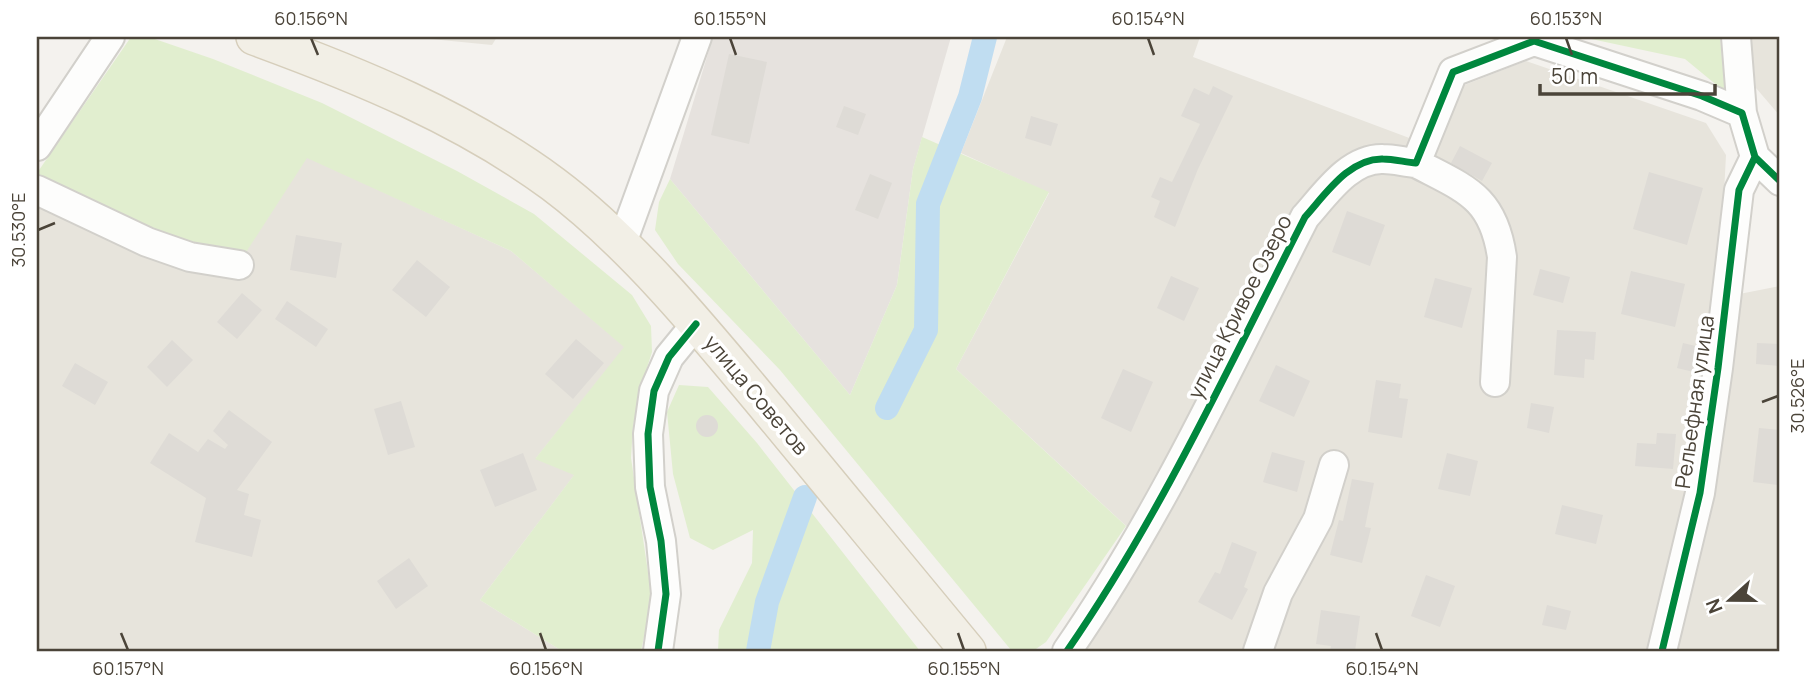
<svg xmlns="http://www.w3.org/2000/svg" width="1817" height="688" viewBox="0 0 1817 688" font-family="Manrope,sans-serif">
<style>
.residential{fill:#e7e4dc}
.industrial{fill:#e6e2de}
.green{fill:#e1eecf}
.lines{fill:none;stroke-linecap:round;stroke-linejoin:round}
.canal{stroke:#c0ddf1;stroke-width:24}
.building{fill:#dedbd6}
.minor-casing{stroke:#d2d0cb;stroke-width:32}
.major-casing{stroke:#d6cebb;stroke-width:38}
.minor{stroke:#fdfdfc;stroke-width:28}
.major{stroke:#f2efe6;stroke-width:35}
.cycleway-casing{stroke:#fff;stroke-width:11}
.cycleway{stroke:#00873e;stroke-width:7}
.ticks{fill:none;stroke:#4b4439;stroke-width:2.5}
.labels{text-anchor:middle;stroke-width:7;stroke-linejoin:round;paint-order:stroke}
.street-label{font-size:21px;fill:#4b4439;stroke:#fff}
.neatline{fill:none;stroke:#4b4439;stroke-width:2.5}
.ticks-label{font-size:18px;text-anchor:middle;fill:#4b4439}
</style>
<rect width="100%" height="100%" fill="#f4f2ee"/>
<!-- residential -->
<path class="residential" d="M424,37H497L492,45L431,39Z
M1007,37H1200L1193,57L1436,148L1462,86L1526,61L1706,123L1726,155L1723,212L1714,299L1780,286V651H1083L1149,547L956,369L1049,193L961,153Z
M1751,37H1780V116L1756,88Z
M307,157L511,251L625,347L536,458L575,474L480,600L562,651H37V204Z"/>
<!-- industrial -->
<path class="industrial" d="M713,37H951L913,169L897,285L850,395L670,179Z"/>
<!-- green -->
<path class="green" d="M131,37H149L213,59L322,103L457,171L534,214L632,295L651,326L652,352L641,387L633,426L631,458L652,599L641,651H562L480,600L574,475L535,459L624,347L511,251L307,158L230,277L37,204V173Z
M1582,37H1720L1725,92L1685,59Z
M922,137L1049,192L956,369L1126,526L1046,642L1033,651L1011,650L780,370L678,264L655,230L659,202L670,179L850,395L897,285L913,169Z
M679,385L708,387L757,443L920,651H718L719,630L752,563L753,530L713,550L690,538L673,474L667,412Z"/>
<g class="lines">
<!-- canal -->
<path class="canal" d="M887,408L926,330L928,204L970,97L985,37
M758,651L767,602L805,497"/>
</g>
<!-- building -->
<path class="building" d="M729,54L767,62L749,144L711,135Z
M1213,86L1233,96L1198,169L1175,227L1154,217L1160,201L1151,197L1160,177L1172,182L1200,124L1181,116L1194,88L1209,95Z
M844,106L866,114L858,135L836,127Z
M1031,116L1058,124L1051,146L1025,138Z
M1460,146L1492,163L1482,181L1451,163Z
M1649,172L1703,188L1687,245L1633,229Z
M870,174L892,183L878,219L855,210Z
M1347,211L1385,225L1370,266L1332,252Z
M296,235L342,243L336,278L290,270Z
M417,260L450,287L426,317L392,290Z
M1540,269L1570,277L1563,303L1533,295Z
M1631,271L1685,284L1675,327L1621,314Z
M1171,276L1199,288L1184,321L1157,308Z
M1435,278L1472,288L1462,328L1424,317Z
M242,293L262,310L237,339L217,322Z
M287,301L328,329L316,347L275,319Z
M1557,330L1596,332L1594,360L1585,359L1584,378L1554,375Z
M576,339L604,363L573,399L545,374Z
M172,340L193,360L167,387L147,367Z
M1683,343L1704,348L1698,373L1677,368Z
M1757,343L1780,344V366L1756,364Z
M75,363L108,382L95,405L62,386Z
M1276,365L1310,381L1294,417L1259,401Z
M1123,369L1153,382L1131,432L1101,418Z
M1376,380L1401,384L1399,398L1408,399L1402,438L1368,432Z
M401,401L415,447L388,455L374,409Z
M1531,403L1554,407L1549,433L1527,428Z
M229,410L272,442L237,490L249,494L244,515L261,520L252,557L195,542L206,498L150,463L169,433L198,452L208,439L225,449L228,445L213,431Z
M696 426a11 11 0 1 1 22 0a11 11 0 1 1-22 0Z
M1759,428L1780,430L1778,485L1753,482Z
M1657,433L1676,434L1673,469L1635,466L1637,443L1656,444Z
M1272,452L1305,461L1297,492L1263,482Z
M523,453L537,490L495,507L480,470Z
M1447,453L1478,461L1470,496L1438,489Z
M1352,479L1374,483L1365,527L1371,528L1362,563L1330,555L1339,520L1343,521Z
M1562,505L1603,515L1596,544L1555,534Z
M1232,542L1257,552L1244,587L1248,589L1232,620L1198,602L1215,572L1220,574Z
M409,558L428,586L396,609L377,581Z
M1426,575L1455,586L1440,627L1411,616Z
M1547,605L1571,611L1566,630L1542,625Z
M1321,610L1360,616L1355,651H1330L1331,646L1316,644Z"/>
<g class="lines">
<defs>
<path id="minor" d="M1736,37L1742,113
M37,146L110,37
M1416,163C1465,189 1493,196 1502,257L1495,382
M37,190L147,242L190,257L239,265
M622,243L697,37
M658,651L666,594L661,541L650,487L648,434L654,391L669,357L696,324
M1067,651C1161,515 1230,364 1305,217C1325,195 1349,158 1383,159C1393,159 1405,162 1416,163L1453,72L1534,41L1702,96L1742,113L1755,157L1780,181
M1258,651L1278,593L1318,519L1334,465
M1662,651L1700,493L1718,368L1739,190L1755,157"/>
<path id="major" d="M254,37C358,75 464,118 553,184C632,243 706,334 769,410C835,490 902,571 968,651"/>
</defs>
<!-- minor casing -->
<use href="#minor" class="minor-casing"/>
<!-- major casing -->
<use href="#major" class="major-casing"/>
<!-- minor -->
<use href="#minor" class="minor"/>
<!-- major -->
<use href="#major" class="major"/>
<defs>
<path id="cycleway" d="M658,651L666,594L661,541L650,487L648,434L654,391L669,357L696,324
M1067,651C1161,515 1230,364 1305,217C1325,195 1349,158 1383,159C1393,159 1405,162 1416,163L1453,72L1534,41L1702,96L1742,113L1755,157L1780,181
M1662,651L1700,493L1718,368L1739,190L1755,157"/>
</defs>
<!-- cycleway casing -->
<use href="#cycleway" class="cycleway-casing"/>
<!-- cycleway -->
<use href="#cycleway" class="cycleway"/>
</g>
<!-- ticks -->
<path class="ticks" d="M311,38L318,55M730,38L736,55M1148,38L1154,55M1566,38L1572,55M38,230L55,223M1762,402L1778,396M121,633L128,650M540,633L546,650M958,633L964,650M1376,633L1382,650"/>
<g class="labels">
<!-- street labels -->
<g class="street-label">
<text transform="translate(1240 307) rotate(-63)" y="7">улица Кривое Озеро</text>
<text transform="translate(756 395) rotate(50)" y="7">улица Советов</text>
<text transform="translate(1695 402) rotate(-82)" y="7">Рельефная улица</text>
</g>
</g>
<!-- border -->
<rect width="1817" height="688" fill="none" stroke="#ffffff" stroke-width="77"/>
<!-- north arrow -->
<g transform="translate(1730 600) rotate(249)" stroke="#ffffff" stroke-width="5" paint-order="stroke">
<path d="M0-5L12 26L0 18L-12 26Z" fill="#4b4439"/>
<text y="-10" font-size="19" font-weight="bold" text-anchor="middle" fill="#4b4439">N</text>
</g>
<!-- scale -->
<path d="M1540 84v10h175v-10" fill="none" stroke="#4b4439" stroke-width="3.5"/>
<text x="1551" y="84" font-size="21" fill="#4b4439" stroke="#ffffff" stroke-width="5" paint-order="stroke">50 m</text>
<rect x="38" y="38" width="1740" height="612" class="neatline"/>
<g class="ticks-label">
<text x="311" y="25">60.156°N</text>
<text x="730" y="25">60.155°N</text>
<text x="1148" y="25">60.154°N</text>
<text x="1566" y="25">60.153°N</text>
<text transform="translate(19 230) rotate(-90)" y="6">30.530°E</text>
<text transform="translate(1798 396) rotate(-90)" y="6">30.526°E</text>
<text x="128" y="675">60.157°N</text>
<text x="546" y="675">60.156°N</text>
<text x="964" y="675">60.155°N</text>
<text x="1382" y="675">60.154°N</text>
</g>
</svg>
